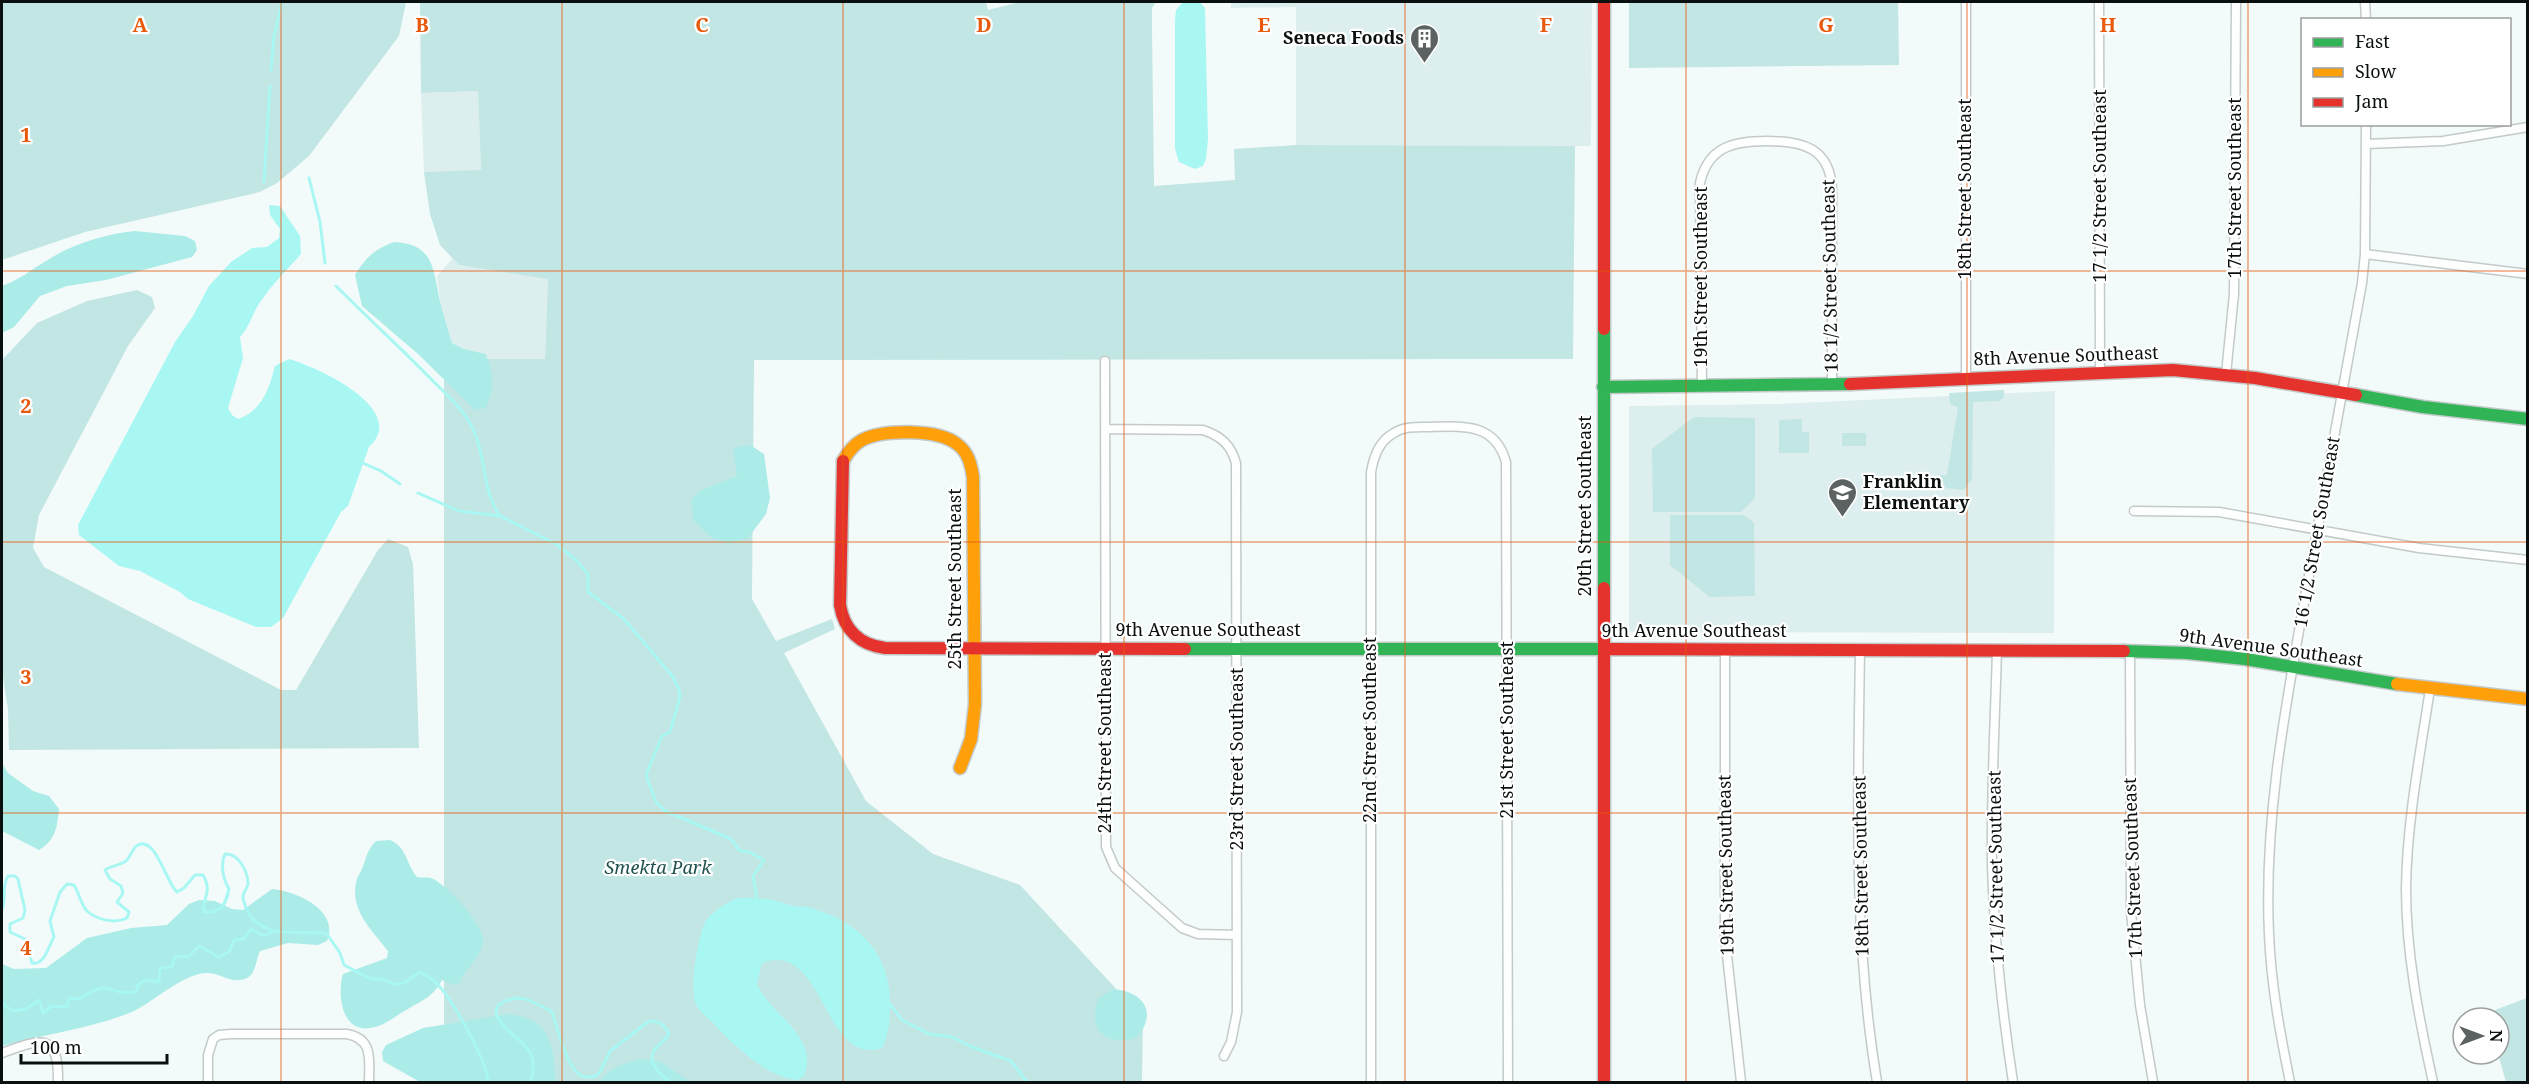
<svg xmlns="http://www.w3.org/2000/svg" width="2529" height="1084" viewBox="0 0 2529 1084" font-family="'Noto Serif',serif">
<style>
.built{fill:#dceeed}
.green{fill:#c2e6e3}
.forest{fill:#abebe8}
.water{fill:#a8f7f3}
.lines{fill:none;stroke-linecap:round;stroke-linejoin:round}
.stream{stroke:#a8f7f3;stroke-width:3}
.street-casing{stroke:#c3cac9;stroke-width:11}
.fast-casing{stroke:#c3cac9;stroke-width:15}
.slow-casing{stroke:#c3cac9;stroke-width:15}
.jam-casing{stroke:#c3cac9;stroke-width:15}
.street{stroke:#fdfefe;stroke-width:8}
.fast{stroke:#30b455;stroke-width:12}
.slow{stroke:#ff9f0a;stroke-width:12}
.jam{stroke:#e5322d;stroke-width:12}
.grid{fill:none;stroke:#e8590c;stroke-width:1.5;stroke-opacity:0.55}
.labels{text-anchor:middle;stroke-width:4.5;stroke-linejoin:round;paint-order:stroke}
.poi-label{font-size:18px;font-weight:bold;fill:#0a100f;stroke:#fff;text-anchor:end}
.street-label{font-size:18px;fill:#0a100f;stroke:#fff}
.park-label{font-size:18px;font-style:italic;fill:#21514f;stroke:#fff}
.grid-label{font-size:20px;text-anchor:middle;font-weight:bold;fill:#e8590c;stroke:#fff;stroke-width:4.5;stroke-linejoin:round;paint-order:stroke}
</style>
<rect width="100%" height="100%" fill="#f2fbfa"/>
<!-- built -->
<path class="built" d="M1231,2H1592L1591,146L1296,145V7L1231,8Z
M478,91L481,171L424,172L421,93Z
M453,258L459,265L548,278L545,359H488L486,354L464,349L452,343L441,308L437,276Z
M2055,391L2054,633L1629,632V406L1778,404Z"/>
<!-- green -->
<path class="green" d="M2,2H406L399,36L309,156L277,183L260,192L85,232L2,260Z
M420,2H986L988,10L1020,2H1156L1152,8V29L1154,186L1235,180L1234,149L1296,145L1575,146L1573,359L754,360L752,599L776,641L832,619L835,629L784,653L866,801L933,854L1020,885L1143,1018L1142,1082H444V359H545L548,279L459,265L440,245L430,214L424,172L481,170L478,91L421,93Z
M1629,2H1898L1899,65L1629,68Z
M137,290L152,297L155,308L128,346L39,515L33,548L44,567L281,690H296L378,550L388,539L408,547L413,564L419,748L9,750L8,710L2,670V360L37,323L87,301Z
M2004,390V397L1999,401L1973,402L1972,479L1964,490L1946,488L1940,475H1947L1958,407L1950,404L1949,393Z
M1694,417L1755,418V498L1741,512H1653L1652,449Z
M1802,419V432H1809V453H1779V420Z
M1842,433H1866V446H1842Z
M1670,515H1744L1754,523L1755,596L1710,597L1670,565Z
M2527,998V1082H2506L2498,1054L2499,1018H2489L2487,1013Z"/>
<!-- forest -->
<path class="forest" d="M135,231L185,236L195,241L197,250L192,257L106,280L67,286L40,296L14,327L2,333V286C19,280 31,270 46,261C72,244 105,234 135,231Z
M394,242C435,244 433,270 440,301C443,315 448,329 452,343L464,349L486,354C494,377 495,384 486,408L475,410L418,354L362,306L355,275C365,258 375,249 394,242Z
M750,445L764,454L770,498L766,514L748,538L729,544L712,538L693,520L691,500L699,491L737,476L733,448Z
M2,763L8,773L33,791L49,796L59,809C57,827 56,840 39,850L2,831Z
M390,840C407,847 406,864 417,877C421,878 427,877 431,878C446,883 486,927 483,942C480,960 465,967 460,983L454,985L442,980C434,996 423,1000 408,1009C395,1016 386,1025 371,1028C341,1033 337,994 343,974L387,958L388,951C372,930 348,909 357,879C358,875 362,871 363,866C367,856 367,850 376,841Z
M272,889C297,891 340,911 327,941L318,945L288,943L260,951C256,959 256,974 247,978C232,985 221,973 207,973C184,973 153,1002 134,1011C95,1028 44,1034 2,1046V964L14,969L46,968L87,938L131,928L167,925L189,904L199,900L215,901L232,909L243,910Z
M1112,990C1129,988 1152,1001 1146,1021C1145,1027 1140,1033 1136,1038C1104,1046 1088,1031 1098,999Z
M509,1014C550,1018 555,1046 555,1082H420L383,1061L382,1052L386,1045L423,1028Z
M641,1059L659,1061L691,1082H599C609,1068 624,1063 641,1059Z"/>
<!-- water -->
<path class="water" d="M1200,2L1205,8L1208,139L1206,159L1203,166L1195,169L1179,162L1175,149V20L1176,10L1182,3Z
M269,205L280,206L300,236L301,254C287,270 273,283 261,301C252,313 251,325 240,337L243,358L228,408L232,415L238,419C262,411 269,389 275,366L289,359C317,367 410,409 369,447L348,506L341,512L283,618L271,627H256L188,599L180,592L140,571L119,566L79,535L78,525L175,342L193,316L209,286L231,262L252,248L267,247L279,238L280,229L270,215Z
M737,898C751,898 763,898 777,901C782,902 786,905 790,905C796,907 802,906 808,907C855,920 888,949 890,999C890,1017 890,1031 882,1048C822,1067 825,939 762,963L757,984C771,1016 820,1036 804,1076L797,1080C763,1075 734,1045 711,1021C706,1016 699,1011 696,1004C689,990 698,932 707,919C715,910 726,903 737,898Z"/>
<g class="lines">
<!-- stream -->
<path class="stream" d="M271,70L274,36L282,2
M309,178L320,222L325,263
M264,182L270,86
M336,286C369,319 403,350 435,383C449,397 465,411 473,429C487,458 481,489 500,516
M363,463L381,471L400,484
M418,493L459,511L500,516L556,544L576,560L588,574V592L624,619L673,677L679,689L680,697L670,732L662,736L646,775L656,802L665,811L731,839L740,851L749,852L764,860L753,876L757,899
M2,909C7,899 1,887 8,876H15L18,879L25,910L23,918L10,924V932L25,939L32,963C45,965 48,947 54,937L50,921L60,892L67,884L74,885C79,893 81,905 87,911C97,920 115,924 127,918L129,912L117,902L123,893L121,886L110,879L105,870C112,865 121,866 127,860C131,856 132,848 138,845C156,836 166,883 177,892L184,888L195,875H203C213,893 202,897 204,912H212L222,908L228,895L226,899L229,889C223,879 220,864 225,854C238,853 248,871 248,884C247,889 243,892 243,897C243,900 247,911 249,914C268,941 301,929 327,934L340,953L344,965L371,979H382L396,985L406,982L420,972C427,976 434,979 439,986C453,1001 488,1063 488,1082
M2,1003L12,1011L26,1009L39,1000L43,1013L52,1006L67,1007L69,998L80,999C112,976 108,997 136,992L138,985L145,980L159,982L160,968L172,967L175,956L188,957L199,946L219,957L229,952L234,940L244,939L251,929L264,936L274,931
M890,1004L902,1020L929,1034L952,1037L972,1047L1011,1061L1027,1082
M530,1082C544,1041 509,1043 496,1014L497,1007C515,990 533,1001 552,1012C557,1027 567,1070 582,1076C586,1077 592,1077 596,1076L600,1072L610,1051L649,1021C660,1021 664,1024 669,1034C666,1040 660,1043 656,1048C644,1062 661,1075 671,1082"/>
<defs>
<path id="street" d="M1966,2V377
M2099,2L2100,371
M2365,2L2366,20
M2366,144L2443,141L2528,127
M2365,254L2528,274
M1105,361L1106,847L1115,868L1182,928L1198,934L1237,935
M2226,374L2234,294L2236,2
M1702,387L1700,183C1708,146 1735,141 1767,141C1803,141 1830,148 1832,189V384
M1105,429L1203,430C1221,436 1231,445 1236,463L1237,1012L1231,1042L1224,1056
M2134,511L2219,512L2419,548L2528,560
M1725,648V937L1741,1082
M1860,649C1858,794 1853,939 1877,1082
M1997,650C1995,721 1991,793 1992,864C1994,938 2002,1010 2013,1082
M2130,651L2131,912L2140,1005L2153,1082
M2430,689C2420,755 2407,821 2406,888C2406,953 2419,1019 2433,1082
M2,1053C40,1039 59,1031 58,1082
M208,1082V1055L213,1039L219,1035L231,1034H347C374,1039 369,1061 369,1082
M1371,1082V472C1374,456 1379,441 1394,433C1404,426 1418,427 1430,427C1464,426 1495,423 1506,462L1508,1082
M2290,1082C2280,1033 2271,984 2269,934C2264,826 2283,720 2302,614C2321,504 2342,394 2362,283L2365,254L2366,124"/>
<path id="fast" d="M1604,329V588
M1603,387L1850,384
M2356,395L2423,407L2528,419
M1185,649H1610
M2124,651L2187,653L2245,659L2397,684"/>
<path id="slow" d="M843,461C848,452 853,445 862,440C883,429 938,429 957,444C968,452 971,464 973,477L975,704L971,739L960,768
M2397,684L2528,699"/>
<path id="jam" d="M1604,2V329
M1850,384L2173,370L2255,378L2356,395
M843,461L840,605C844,630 860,645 885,648L1185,649
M1604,588V1082
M1610,649L2124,651"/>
</defs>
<!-- street casing -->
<use href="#street" class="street-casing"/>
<!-- fast casing -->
<use href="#fast" class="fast-casing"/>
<!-- slow casing -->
<use href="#slow" class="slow-casing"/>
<!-- jam casing -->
<use href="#jam" class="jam-casing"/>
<!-- street -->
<use href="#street" class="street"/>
<!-- fast -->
<use href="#fast" class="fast"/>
<!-- slow -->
<use href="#slow" class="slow"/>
<!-- jam -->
<use href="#jam" class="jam"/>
</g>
<!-- grid -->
<path class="grid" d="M281,2V1082M562,2V1082M843,2V1082M1124,2V1082M1405,2V1082M1686,2V1082M1967,2V1082M2248,2V1082M2,271H2528M2,542H2528M2,813H2528"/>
<!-- icons -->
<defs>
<symbol id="building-pin" viewBox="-11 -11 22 30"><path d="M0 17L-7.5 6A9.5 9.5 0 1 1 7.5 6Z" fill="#5b6261" stroke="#fff"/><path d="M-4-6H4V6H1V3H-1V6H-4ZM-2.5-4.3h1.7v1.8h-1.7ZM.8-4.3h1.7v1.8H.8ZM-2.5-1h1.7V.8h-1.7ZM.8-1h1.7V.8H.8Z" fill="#fff"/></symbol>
<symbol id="school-pin" viewBox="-11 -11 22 30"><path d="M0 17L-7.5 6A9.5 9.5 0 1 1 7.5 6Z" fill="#5b6261" stroke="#fff"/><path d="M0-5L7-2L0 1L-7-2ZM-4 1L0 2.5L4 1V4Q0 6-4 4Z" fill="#fff"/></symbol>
</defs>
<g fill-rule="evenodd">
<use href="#building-pin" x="1408" y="22" width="33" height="45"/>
<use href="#school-pin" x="1826" y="476" width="33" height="45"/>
</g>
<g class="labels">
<!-- poi labels -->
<g class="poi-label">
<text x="1404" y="44">Seneca Foods</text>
<text x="1863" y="488" text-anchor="start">Franklin<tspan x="1863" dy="21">Elementary</tspan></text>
</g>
<!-- street labels -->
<g class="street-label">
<text transform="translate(2100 186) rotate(-90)" y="6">17 1/2 Street Southeast</text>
<text transform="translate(2235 188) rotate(-90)" y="6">17th Street Southeast</text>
<text transform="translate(1965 189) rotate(-90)" y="6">18th Street Southeast</text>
<text transform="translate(1830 276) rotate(-91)" y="6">18 1/2 Street Southeast</text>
<text transform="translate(1701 277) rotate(-90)" y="6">19th Street Southeast</text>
<text transform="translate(2066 356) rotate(-2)" y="6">8th Avenue Southeast</text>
<text transform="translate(1585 506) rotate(-90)" y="6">20th Street Southeast</text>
<text transform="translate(2317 532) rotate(-80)" y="6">16 1/2 Street Southeast</text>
<text transform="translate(955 579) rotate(-90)" y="6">25th Street Southeast</text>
<text x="1208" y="636">9th Avenue Southeast</text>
<text x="1694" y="637">9th Avenue Southeast</text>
<text transform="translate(2271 648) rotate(8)" y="6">9th Avenue Southeast</text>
<text transform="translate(1370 730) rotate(-90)" y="6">22nd Street Southeast</text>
<text transform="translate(1507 730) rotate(-90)" y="6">21st Street Southeast</text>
<text transform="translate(1105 743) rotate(-90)" y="6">24th Street Southeast</text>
<text transform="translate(1237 759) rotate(-90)" y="6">23rd Street Southeast</text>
<text transform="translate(1726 865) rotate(-91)" y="6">19th Street Southeast</text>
<text transform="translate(1861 866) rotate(-91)" y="6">18th Street Southeast</text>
<text transform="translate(1996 867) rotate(-91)" y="6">17 1/2 Street Southeast</text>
<text transform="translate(2133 868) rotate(-92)" y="6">17th Street Southeast</text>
</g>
<!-- park labels -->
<g class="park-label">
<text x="658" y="874">Smekta Park</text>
</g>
</g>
<g class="grid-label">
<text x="140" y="32">A</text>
<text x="422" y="32">B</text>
<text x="702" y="32">C</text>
<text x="984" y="32">D</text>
<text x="1264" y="32">E</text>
<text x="1546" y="32">F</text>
<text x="1826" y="32">G</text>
<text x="2108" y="32">H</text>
<text x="26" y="142">1</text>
<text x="26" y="413">2</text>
<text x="26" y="684">3</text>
<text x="26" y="955">4</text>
</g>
<!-- border -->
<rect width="2529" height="1084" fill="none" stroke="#0a100f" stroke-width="6"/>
<!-- legend -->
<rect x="2301" y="18" width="210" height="108" fill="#ffffff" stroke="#9d9f9f" stroke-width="1.5"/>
<rect x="2313" y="38" width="30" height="9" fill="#30b455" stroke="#9d9f9f" stroke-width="1.5"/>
<text x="2355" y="48" font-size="18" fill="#0a100f">Fast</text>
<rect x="2313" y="68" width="30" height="9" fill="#ff9f0a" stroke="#9d9f9f" stroke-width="1.5"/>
<text x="2355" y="78" font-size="18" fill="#0a100f">Slow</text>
<rect x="2313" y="98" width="30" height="9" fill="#e5322d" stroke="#9d9f9f" stroke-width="1.5"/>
<text x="2355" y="108" font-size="18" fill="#0a100f">Jam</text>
<!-- north arrow -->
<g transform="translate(2481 1036) rotate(90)"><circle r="28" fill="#ffffff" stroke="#9d9f9f" stroke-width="1.5"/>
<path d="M0-4.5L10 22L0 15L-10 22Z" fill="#5b6261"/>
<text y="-9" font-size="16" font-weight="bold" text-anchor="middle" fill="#0a100f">N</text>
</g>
<!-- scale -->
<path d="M21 1054v9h146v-9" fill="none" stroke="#0a100f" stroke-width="3"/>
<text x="30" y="1054" font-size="18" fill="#0a100f" stroke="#ffffff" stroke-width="4.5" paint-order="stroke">100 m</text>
</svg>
